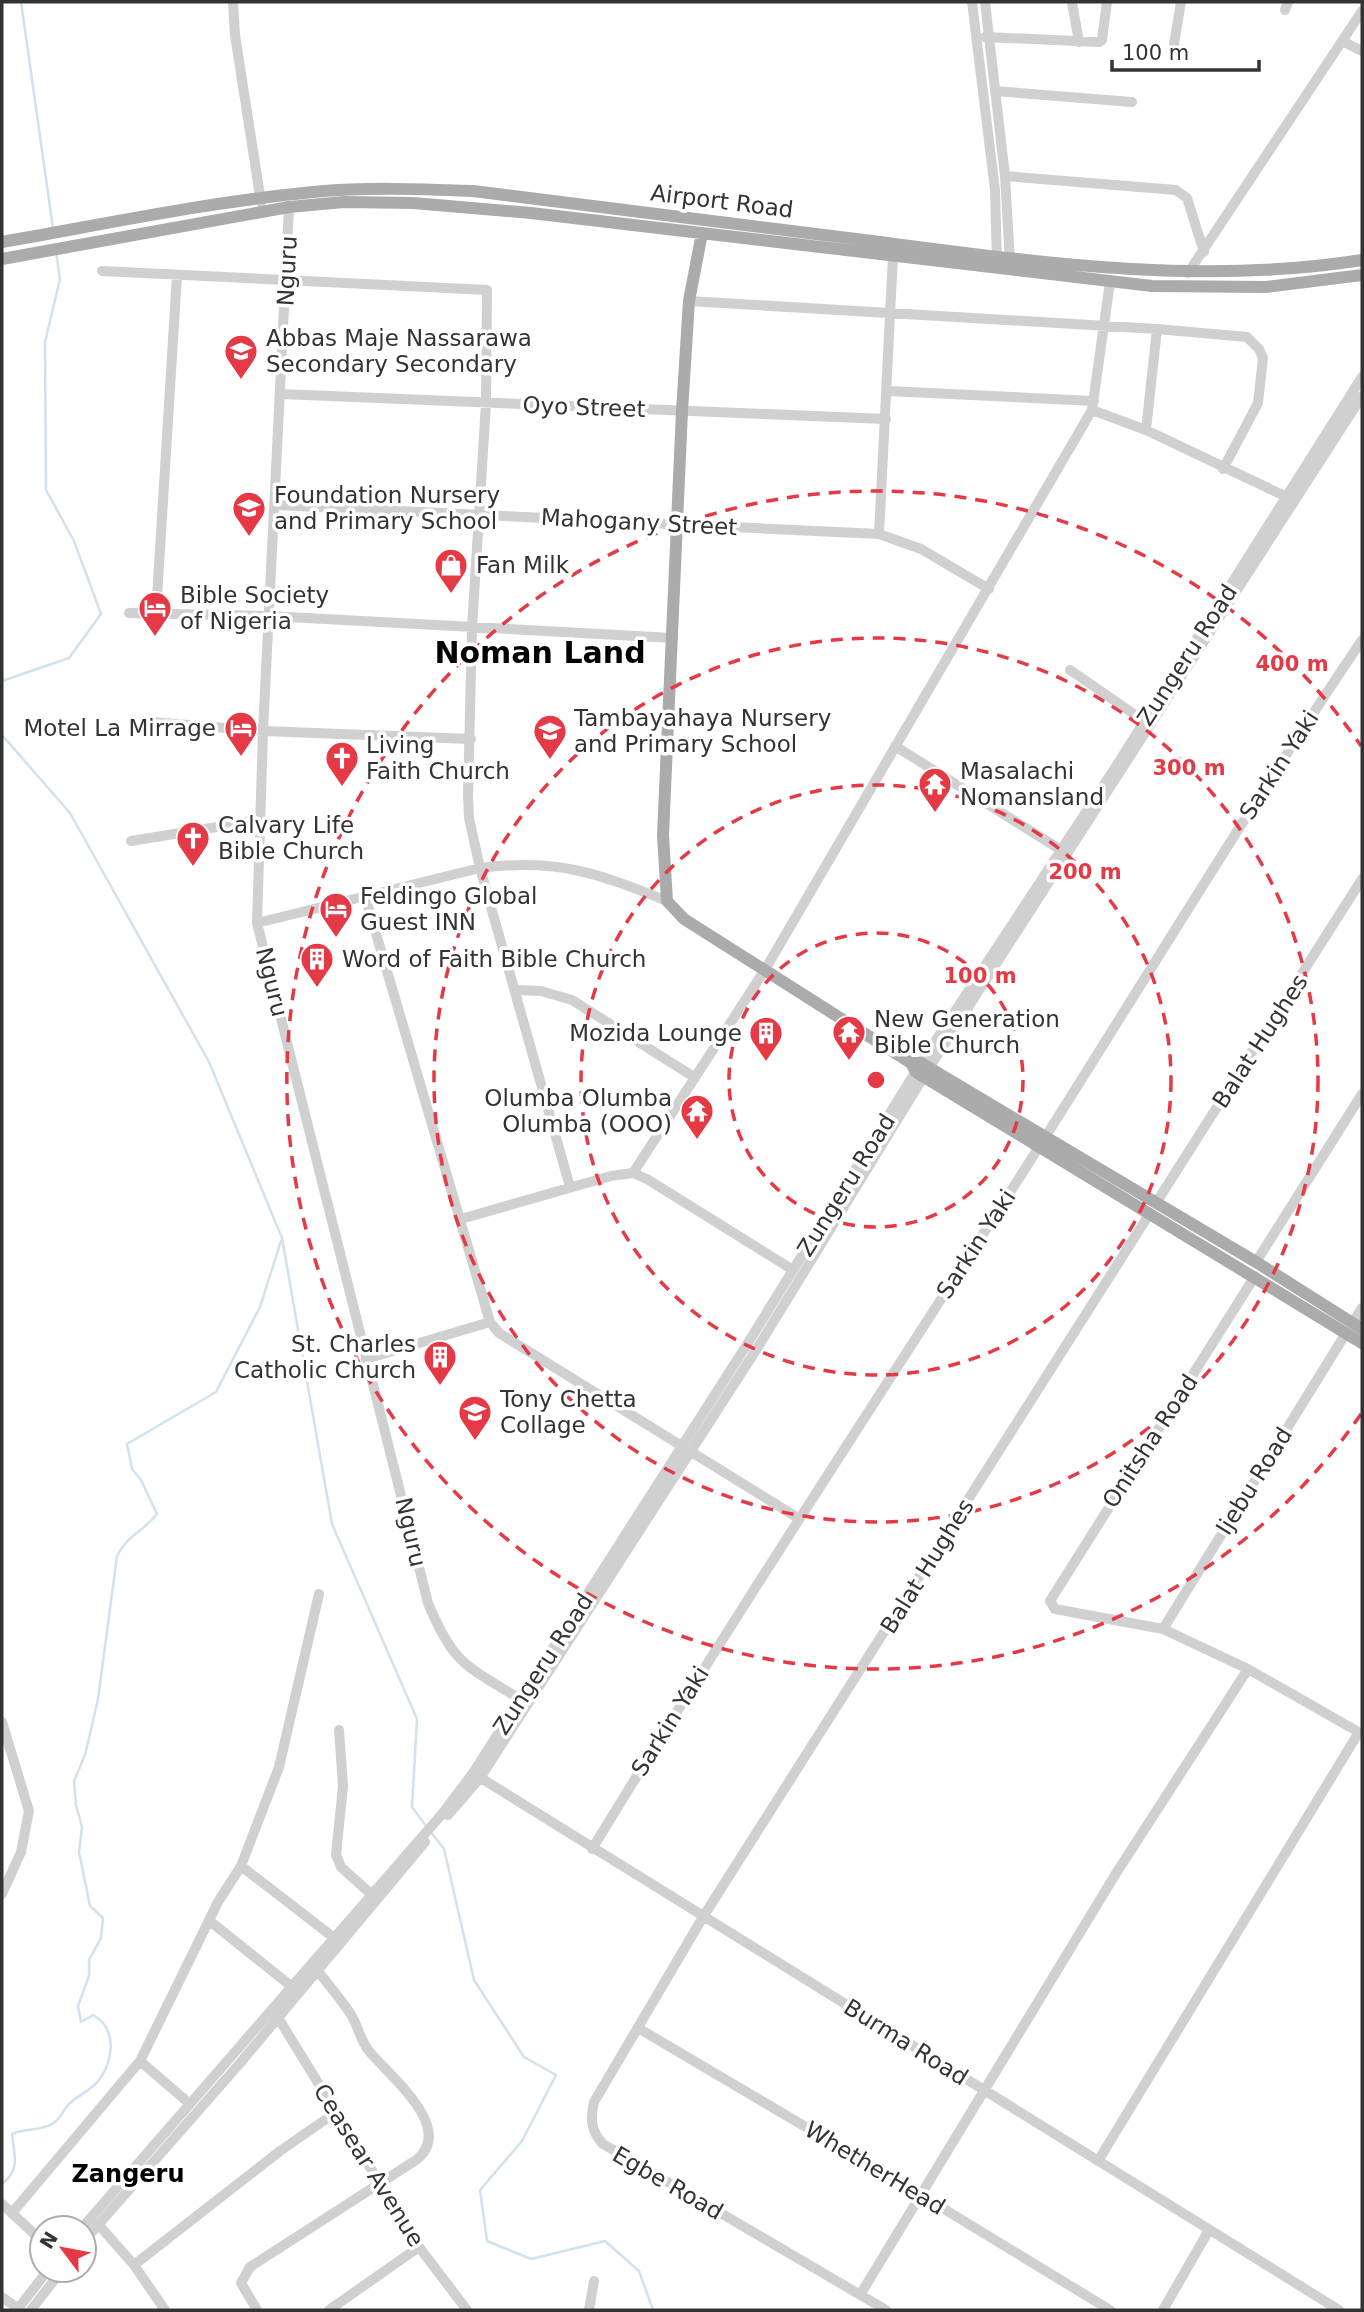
<svg xmlns="http://www.w3.org/2000/svg" width="1364" height="2312" viewBox="0 0 1364 2312" font-family="'DejaVu Sans',sans-serif">
<style>
.lines{fill:none;stroke-linecap:round;stroke-linejoin:round}
.stream{stroke:#cfe2ee;stroke-width:2.5}
.minor{stroke:#d0d0d0;stroke-width:10}
.major{stroke:#ababab;stroke-width:12}
.ring{fill:none;stroke:#e63946;stroke-width:3.5;stroke-dasharray:12 9}
.labels{text-anchor:middle;stroke-width:7;stroke-linejoin:round;paint-order:stroke}
.street-label{font-size:23px;fill:#333;stroke:#fff}
.poi-label{font-size:23px;fill:#333;stroke:#fff;text-anchor:start}
.neighbourhood-label{font-size:24px;font-weight:bold;fill:#000;stroke:#fff}
.district-label{font-size:30px;font-weight:bold;fill:#000;stroke:#fff}
.centre{fill:#e63946;stroke:#fff;stroke-width:3.5}
.ring-label{font-size:21px;text-anchor:middle;font-weight:bold;fill:#e63946;stroke:#fff;stroke-width:7;stroke-linejoin:round;paint-order:stroke}
</style>
<rect width="100%" height="100%" fill="#fff"/>
<g class="lines">
<!-- stream -->
<path class="stream" d="M21,2L53,228
M2,681L69,658L101,614L74,541L46,490L45,342L60,279L56,252
M2,735L70,813L209,1062L282,1238L332,1524L417,1719L412,1807L426,1826
M430,1831L444,1849L474,1980L524,2057L556,2075L522,2141L480,2190L487,2241L531,2259L605,2241L639,2271L653,2310
M2,2184C21,2169 14,2155 12,2134C28,2127 38,2132 52,2124C60,2120 63,2110 69,2104C78,2095 92,2090 99,2080C114,2060 117,2028 93,2015L81,2022L78,2006L89,1976V1960L101,1938L103,1918L90,1906L79,1852L82,1827L76,1805L74,1781L85,1755L98,1699L117,1556C129,1533 141,1534 157,1514L141,1480L132,1469L127,1444L216,1392L260,1307L281,1241"/>
<!-- minor -->
<path class="minor" d="M233,2L235,35L261,202
M972,2L995,190L997,262
M985,2L1005,176L1010,262
M1072,2L1079,42
M1285,10L1288,2
M985,37L1099,42L1102,40L1107,2
M1342,41L1362,51
M1174,44L1181,2
M995,91L1132,102
M1005,176L1176,190L1187,198L1204,252
M289,207L263,731L257,923L428,1603C453,1664 466,1666 520,1699
M102,271L487,290L486,403L472,628L468,795L469,818L480,868L570,1187
M1188,273L1362,11
M689,301L1157,329L1247,337L1259,349L1263,358L1258,403L1223,469
M888,391L1094,401
M281,394L886,419
M1092,410L1146,430L1287,497
M1146,430L1157,329
M275,505L879,534L921,549L989,589
M879,534L893,256
M129,613L270,616L673,638
M156,614L177,275
M1070,670L1144,721
M152,722L263,731L471,739
M895,746L1061,850
M131,841L260,820
M365,896L490,1322L499,1333L798,1518
M257,923L480,868C557,858 597,873 667,901
M516,990L541,991L572,1000L694,1077
M633,1173L766,968L1092,410L1110,282
M1156,1203L1362,879
M461,1219L611,1176L633,1173L647,1179L793,1270
M1256,1262L1362,1094
M1255,1276L1050,1601L1055,1609L1163,1629L1248,1669L1362,1734
M1353,1322L1362,1308
M366,1359L490,1322
M1163,1629L1346,1333
M2,1722L29,1811L21,1852L2,1894
M339,1730L343,1786L336,1855L341,1867L371,1894
M476,1775L1339,2310
M448,1815L480,1778L758,1347L929,1068L1362,396
M592,1849C736,1613 888,1383 1037,1150C1145,980 1249,807 1362,640
M241,1866L333,1937
M211,1922L291,1986
M277,2016L419,2247L467,2310
M638,2028L921,2195L1110,2310
M140,2061L190,2104
M1098,2161L1359,1732
M2,2204L42,2241
M12,2213L140,2061L218,1902L241,1866L279,1767L319,1594
M98,2224L134,2265L165,2310
M82,2228L442,1814L473,1773L746,1346L921,1063L1115,768L1362,377
M84,2241L241,2062L425,1842
M134,2265L280,2151L335,2113
M860,2295L1115,1875L1248,1669
M2,2297L19,2309
M17,2310L48,2270
M31,2310L62,2270
M257,2310L241,2283L250,2267L416,2160C457,2128 388,2075 369,2051C360,2040 358,2025 350,2013C340,1998 328,1984 317,1970
M329,2310L419,2247
M589,2310L594,2281
M886,2310L603,2144C591,2131 590,2120 594,2102L703,1917L1150,1213
M1163,2310L1209,2230"/>
<!-- major -->
<path class="major" d="M702,233L689,301L682,411L663,835L667,901L684,919L911,1063H921L1256,1262L1362,1329
M2,242C105,224 209,202 313,192C366,187 420,189 473,191C606,208 739,224 872,241C1036,262 1198,286 1362,260
M2,259L289,207L344,202L413,203L531,213L1152,286L1266,287L1362,275
M911,1063L916,1072L1362,1343"/>
</g>
<!-- distance rings -->
<g class="ring">
<circle cx="876" cy="1080" r="147"/>
<circle cx="876" cy="1080" r="295"/>
<circle cx="876" cy="1080" r="442"/>
<path d="M1361 1414A589 589 0 1 1 1361 746"/>
</g>
<!-- icons -->
<defs>
<symbol id="school-pin" viewBox="-11 -11 22 30"><path d="M0 17L-7.5 6A9.5 9.5 0 1 1 7.5 6Z" fill="#e63946" stroke="#fff"/><path d="M0-5L7-2L0 1L-7-2ZM-4 1L0 2.5L4 1V4Q0 6-4 4Z" fill="#fff"/></symbol>
<symbol id="shop-pin" viewBox="-11 -11 22 30"><path d="M0 17L-7.5 6A9.5 9.5 0 1 1 7.5 6Z" fill="#e63946" stroke="#fff"/><path d="M-5-2.5h2.3a2.7 3.5 0 0 1 5.4 0H5L5.5 6h-11ZM-1.5-2.5h3a1.5 2.3 0 0 0-3 0Z" fill="#fff"/></symbol>
<symbol id="hotel-pin" viewBox="-11 -11 22 30"><path d="M0 17L-7.5 6A9.5 9.5 0 1 1 7.5 6Z" fill="#e63946" stroke="#fff"/><path d="M-6-4.5h1.5V1H6V5H4.5V3h-9V5H-6ZM-4 0a1.8 1.8 0 1 1 3.6 0ZM.5 0V-2.5h3Q6-2.5 6 0Z" fill="#fff"/></symbol>
<symbol id="church-pin" viewBox="-11 -11 22 30"><path d="M0 17L-7.5 6A9.5 9.5 0 1 1 7.5 6Z" fill="#e63946" stroke="#fff"/><path d="M-1.2-6h2.4v3.5h3.3v2.4h-3.3V6h-2.4V-.1h-3.3v-2.4h3.3Z" fill="#fff"/></symbol>
<symbol id="temple-pin" viewBox="-11 -11 22 30"><path d="M0 17L-7.5 6A9.5 9.5 0 1 1 7.5 6Z" fill="#e63946" stroke="#fff"/><path d="M0-6L5-2H3V0L6.5 2.5H4V6H1.5V3h-3V6H-4V2.5H-6.5L-3 0V-2H-5Z" fill="#fff"/></symbol>
<symbol id="building-pin" viewBox="-11 -11 22 30"><path d="M0 17L-7.5 6A9.5 9.5 0 1 1 7.5 6Z" fill="#e63946" stroke="#fff"/><path d="M-4-6H4V6H1V3H-1V6H-4ZM-2.5-4.3h1.7v1.8h-1.7ZM.8-4.3h1.7v1.8H.8ZM-2.5-1h1.7V.8h-1.7ZM.8-1h1.7V.8H.8Z" fill="#fff"/></symbol>
</defs>
<g fill-rule="evenodd">
<use href="#school-pin" x="222" y="332" width="38" height="52"/>
<use href="#school-pin" x="230" y="489" width="38" height="52"/>
<use href="#shop-pin" x="432" y="546" width="38" height="52"/>
<use href="#hotel-pin" x="136" y="589" width="38" height="52"/>
<use href="#hotel-pin" x="222" y="709" width="38" height="52"/>
<use href="#school-pin" x="531" y="712" width="38" height="52"/>
<use href="#church-pin" x="323" y="739" width="38" height="52"/>
<use href="#temple-pin" x="916" y="765" width="38" height="52"/>
<use href="#church-pin" x="174" y="819" width="38" height="52"/>
<use href="#hotel-pin" x="317" y="890" width="38" height="52"/>
<use href="#building-pin" x="298" y="940" width="38" height="52"/>
<use href="#temple-pin" x="830" y="1013" width="38" height="52"/>
<use href="#building-pin" x="747" y="1014" width="38" height="52"/>
<use href="#temple-pin" x="678" y="1092" width="38" height="52"/>
<use href="#building-pin" x="421" y="1338" width="38" height="52"/>
<use href="#school-pin" x="456" y="1393" width="38" height="52"/>
</g>
<g class="labels">
<!-- street labels -->
<g class="street-label">
<text transform="translate(722 201) rotate(7)" y="8">Airport Road</text>
<text transform="translate(287 271) rotate(-87)" y="8">Nguru</text>
<text transform="translate(584 407) rotate(2)" y="8">Oyo Street</text>
<text transform="translate(639 522) rotate(3)" y="8">Mahogany Street</text>
<text transform="translate(1187 655) rotate(-57)" y="8">Zungeru Road</text>
<text transform="translate(1279 765) rotate(-57)" y="8">Sarkin Yaki</text>
<text transform="translate(272 982) rotate(76)" y="8">Nguru</text>
<text transform="translate(1260 1041) rotate(-57)" y="8">Balat Hughes</text>
<text transform="translate(846 1185) rotate(-58)" y="8">Zungeru Road</text>
<text transform="translate(976 1244) rotate(-57)" y="8">Sarkin Yaki</text>
<text transform="translate(1150 1441) rotate(-57)" y="8">Onitsha Road</text>
<text transform="translate(1254 1481) rotate(-58)" y="8">Ijebu Road</text>
<text transform="translate(411 1532) rotate(77)" y="8">Nguru</text>
<text transform="translate(927 1566) rotate(-58)" y="8">Balat Hughes</text>
<text transform="translate(543 1664) rotate(-57)" y="8">Zungeru Road</text>
<text transform="translate(670 1721) rotate(-58)" y="8">Sarkin Yaki</text>
<text transform="translate(906 2042) rotate(32)" y="8">Burma Road</text>
<text transform="translate(369 2165) rotate(58)" y="8">Ceasear Avenue</text>
<text transform="translate(875 2168) rotate(31)" y="8">WhetherHead</text>
<text transform="translate(668 2183) rotate(30)" y="8">Egbe Road</text>
</g>
<!-- poi labels -->
<g class="poi-label">
<text x="266" y="346">Abbas Maje Nassarawa<tspan x="266" dy="26">Secondary Secondary</tspan></text>
<text x="274" y="503">Foundation Nursery<tspan x="274" dy="26">and Primary School</tspan></text>
<text x="476" y="573">Fan Milk</text>
<text x="180" y="603">Bible Society<tspan x="180" dy="26">of Nigeria</tspan></text>
<text x="574" y="726">Tambayahaya Nursery<tspan x="574" dy="26">and Primary School</tspan></text>
<text x="216" y="736" text-anchor="end">Motel La Mirrage</text>
<text x="366" y="753">Living<tspan x="366" dy="26">Faith Church</tspan></text>
<text x="960" y="779">Masalachi<tspan x="960" dy="26">Nomansland</tspan></text>
<text x="218" y="833">Calvary Life<tspan x="218" dy="26">Bible Church</tspan></text>
<text x="360" y="904">Feldingo Global<tspan x="360" dy="26">Guest INN</tspan></text>
<text x="342" y="967">Word of Faith Bible Church</text>
<text x="874" y="1027">New Generation<tspan x="874" dy="26">Bible Church</tspan></text>
<text x="742" y="1041" text-anchor="end">Mozida Lounge</text>
<text x="672" y="1106" text-anchor="end">Olumba Olumba<tspan x="672" dy="26">Olumba (OOO)</tspan></text>
<text x="416" y="1352" text-anchor="end">St. Charles<tspan x="416" dy="26">Catholic Church</tspan></text>
<text x="500" y="1407">Tony Chetta<tspan x="500" dy="26">Collage</tspan></text>
</g>
<!-- neighbourhood labels -->
<g class="neighbourhood-label">
<text x="128" y="2182">Zangeru</text>
</g>
<!-- district labels -->
<g class="district-label">
<text x="540" y="663">Noman Land</text>
</g>
</g>
<circle cx="876" cy="1080" r="10" class="centre"/>
<g class="ring-label">
<text x="1292" y="671">400 m</text>
<text x="1189" y="775">300 m</text>
<text x="1085" y="879">200 m</text>
<text x="980" y="983">100 m</text>
</g>
<!-- border -->
<rect width="1364" height="2312" fill="none" stroke="#333333" stroke-width="7"/>
<!-- north arrow -->
<g transform="translate(63 2249) rotate(302)"><circle r="33" fill="#ffffff" stroke="#adadad" stroke-width="2"/>
<path d="M0-5L12 26L0 18L-12 26Z" fill="#e63946"/>
<text y="-10" font-size="19" font-weight="bold" text-anchor="middle" fill="#333333">N</text>
</g>
<!-- scale -->
<path d="M1112 60v10h147v-10" fill="none" stroke="#333333" stroke-width="3.5"/>
<text x="1122" y="60" font-size="21" fill="#333333" stroke="#ffffff" stroke-width="5" paint-order="stroke">100 m</text>
</svg>
